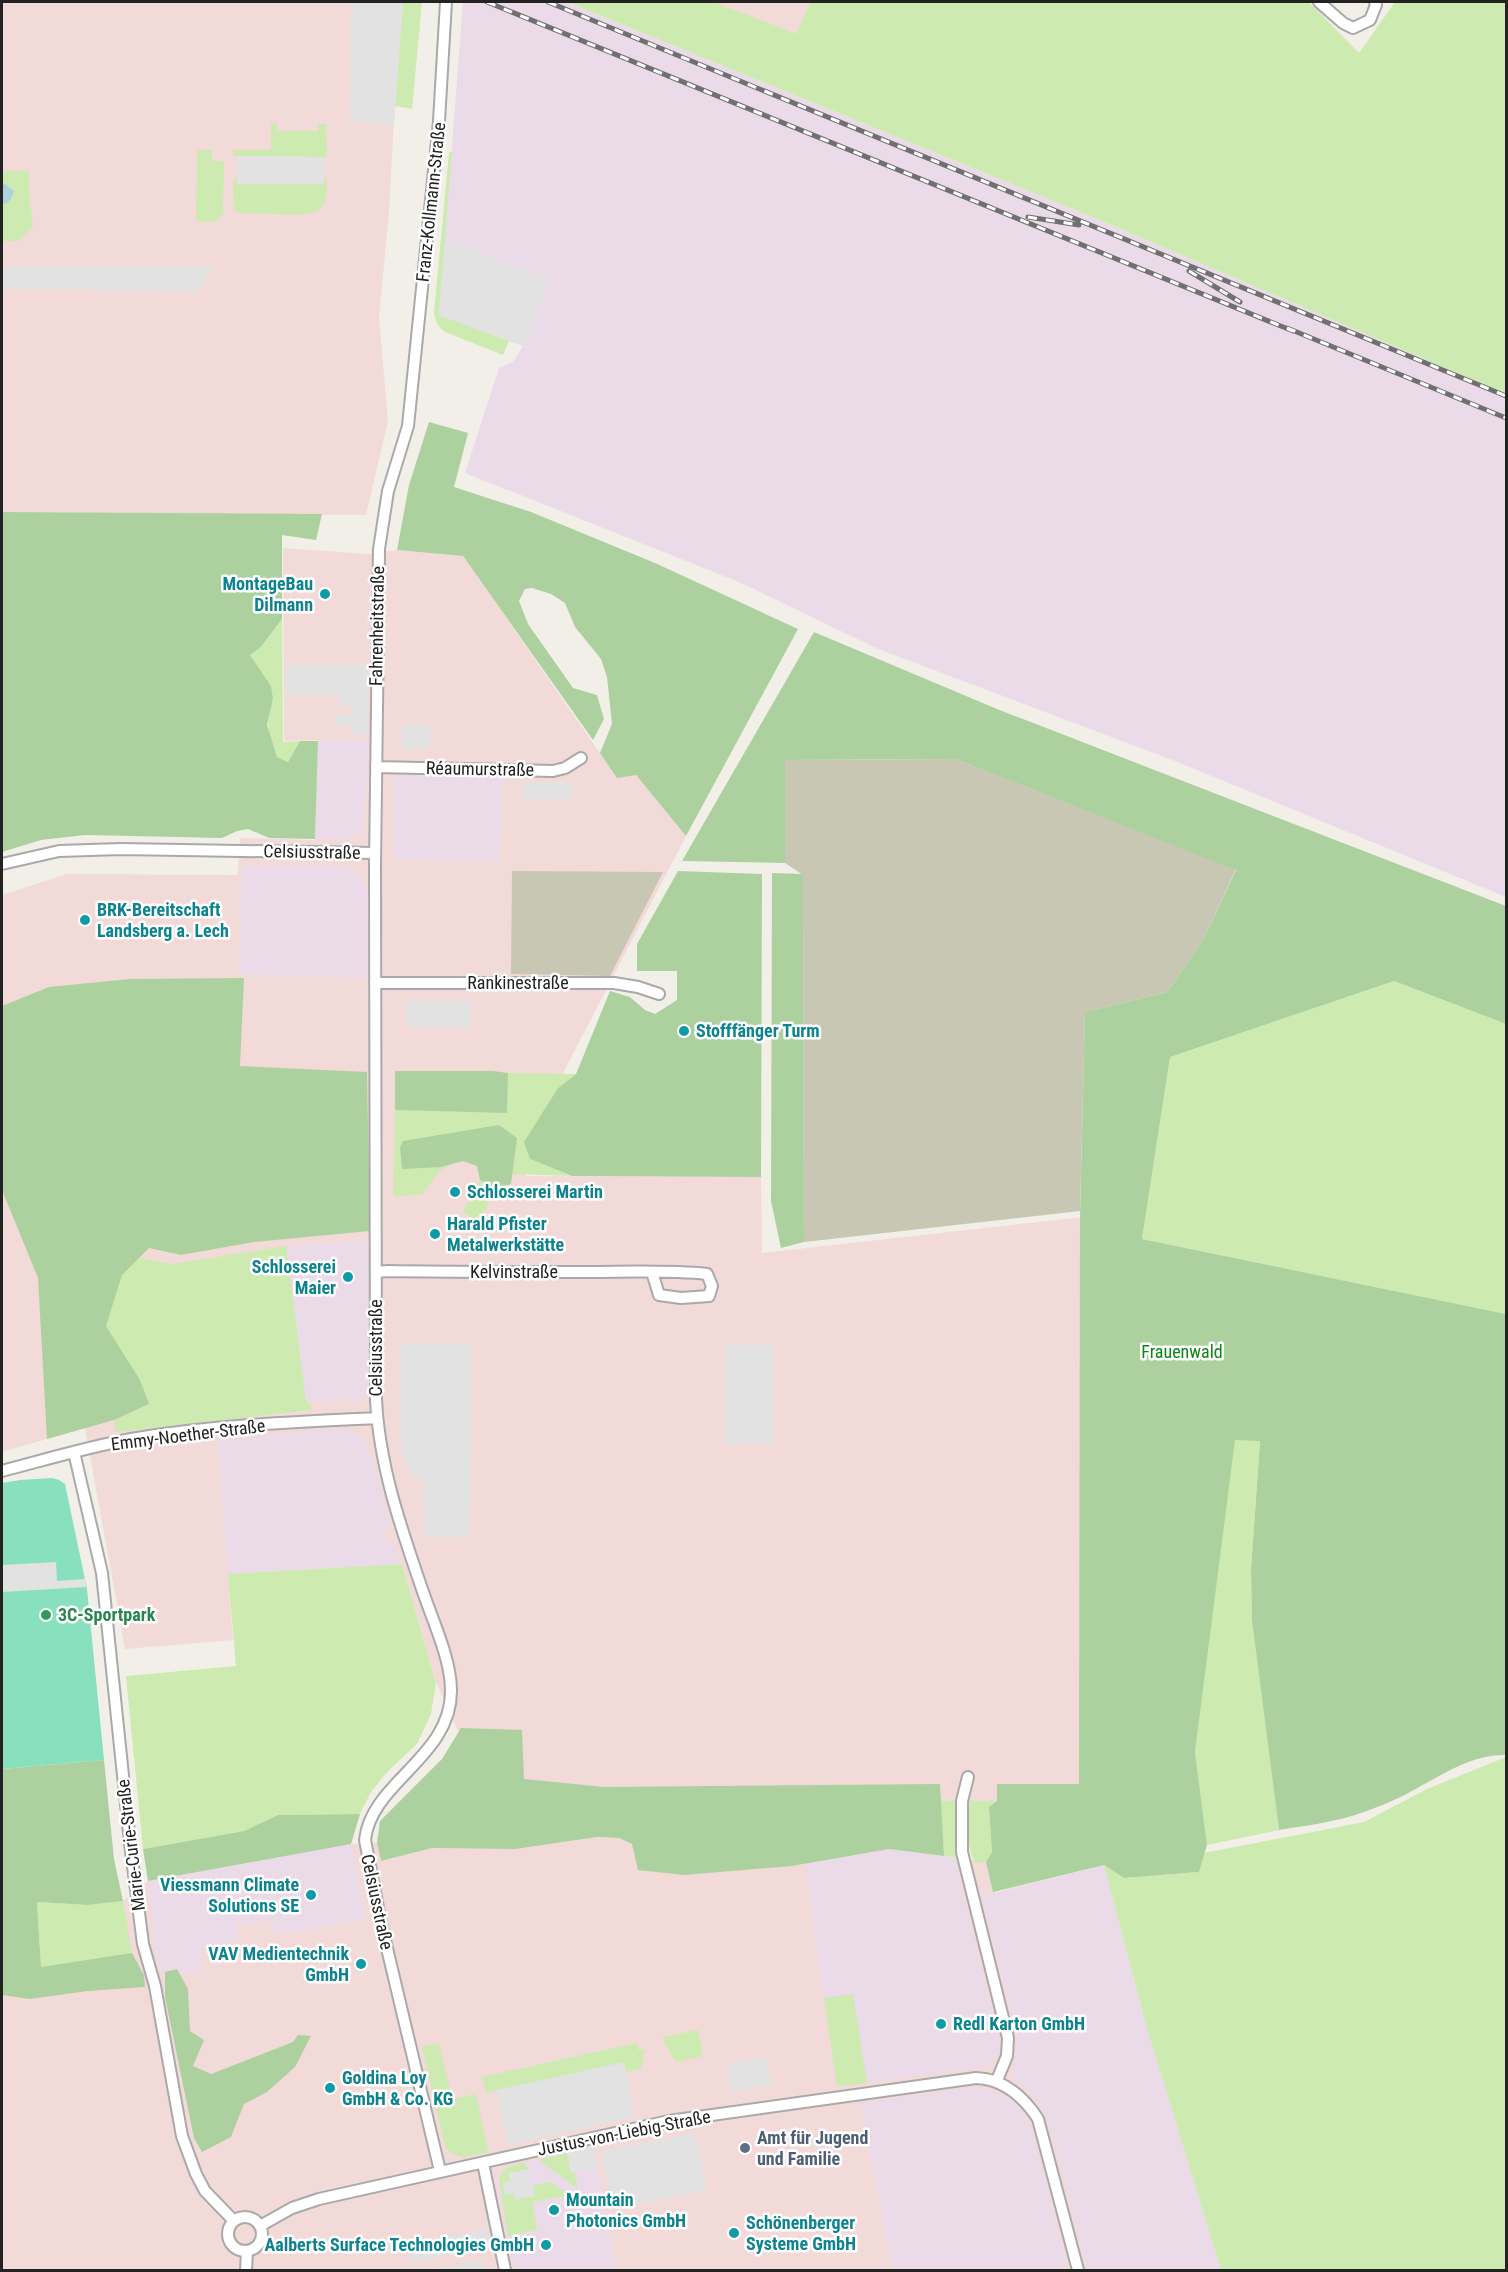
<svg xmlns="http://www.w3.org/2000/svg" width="1508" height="2272" viewBox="0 0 1508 2272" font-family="'Roboto Condensed',sans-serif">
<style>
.commercial{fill:#f2dad9}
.industrial{fill:#ebdbe8}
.construction{fill:#c7c7b4}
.grass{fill:#cdebb0}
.forest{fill:#add19e}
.pitch{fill:#88e0be}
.parking{fill:#e2e2e2}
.water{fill:#aad3df}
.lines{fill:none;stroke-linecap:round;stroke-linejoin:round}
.minor-casing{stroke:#a9a9a9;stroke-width:14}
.minor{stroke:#fff;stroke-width:10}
.rail-casing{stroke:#707070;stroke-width:5}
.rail{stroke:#fff;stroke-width:3;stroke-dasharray:9;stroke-linecap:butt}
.culture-dot{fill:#0f9aa8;stroke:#fff;stroke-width:2}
.leisure-dot{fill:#2e9e5b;stroke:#fff;stroke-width:2}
.service-dot{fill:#5c6f8a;stroke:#fff;stroke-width:2}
.labels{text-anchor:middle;stroke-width:5;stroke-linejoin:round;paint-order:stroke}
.street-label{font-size:18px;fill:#222;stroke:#fff}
.culture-label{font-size:18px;font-weight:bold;fill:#0d838f;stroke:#fff;text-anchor:start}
.park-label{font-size:18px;fill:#0c8416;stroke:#fff}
.leisure-label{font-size:18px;font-weight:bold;fill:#27864d;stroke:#fff;text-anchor:start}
.service-label{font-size:18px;font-weight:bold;fill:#4e5e75;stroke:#fff;text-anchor:start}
</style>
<rect width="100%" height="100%" fill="#f2efe9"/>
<!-- commercial -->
<path class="commercial" d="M2,2H404L394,118L389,212L379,317L388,421L366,515L2,512Z
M714,2H810L797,35Z
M283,548L368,554L398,550L463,556L600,753L636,775L686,836L562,1075L524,1142L526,1176L761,1177L762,1253L1083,1217V1789L1000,1806L937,1805L604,1790L521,1781L518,1734L458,1731L436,1682L402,1564L228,1574L233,1640L125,1649L85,1428L2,1452V895L67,874L238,875L240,838L315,840L318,740L284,741Z
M597,1837L619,1838L632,1844L792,1866L889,1849L986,1862L993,1891L1144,2018L1221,2270H2V1984L123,1901L148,1881L351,1844L377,1843L382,1861L432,1848L516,1849Z"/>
<!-- industrial -->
<path class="industrial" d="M463,2H567L1095,218L1506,394V897L1175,761L878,649L739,582L465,473L499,368L513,362L523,346L439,315Z
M318,740L368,741V777L361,831L347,838L315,840Z
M394,775L502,778L500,861L394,860Z
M242,866L350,867L356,870L367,890V978L239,974Z
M367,1241L368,1380L364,1398L306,1401L286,1246Z
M341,1429L356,1433L370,1449L388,1517L390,1528H383L385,1541L391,1540L402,1564L228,1574L218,1440Z
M351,1844L364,1919L275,1935L272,1920L236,1926L238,1941L200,1948L201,1971L162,1974L155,1946L148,1881Z
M889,1849L955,1858L1000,2047L995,2059L986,2066L837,2087L805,1864Z
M1104,1865L1144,2018L1221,2270H1087L1052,2129L1038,2102L1014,2078L1013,2066L1018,2044L1017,2036L982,1896Z
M974,2087L994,2091L1013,2102L1020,2109L1032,2127L1067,2266L1043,2270H893L860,2103Z
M593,2147L616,2270H515L498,2186L501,2173L512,2165Z"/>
<!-- construction -->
<path class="construction" d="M955,759L1236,869L1203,940L1167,992L1085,1012L1080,1211L804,1242L803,875L785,863L784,760Z
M512,871L663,872L610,976L511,974Z"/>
<!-- grass -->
<path class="grass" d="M403,2H422L412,109L395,106Z
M567,2H714L797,34L810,2H1309L1359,53L1395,2H1506V394L1095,218Z
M271,123H277V131H318V124H326L327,157L233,156V150H271Z
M197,150H212V161H224L223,212C219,225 207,222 196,221Z
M449,152H452L439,315L509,341L503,355L445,332C438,327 436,322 434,313Z
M2,171H29V194L33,226L19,241H2Z
M237,177V183H324V177L327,179L326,200L318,211L301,215L239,213L234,209L233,181Z
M282,619L283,742L300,741L288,762L277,757C266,730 266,728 273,699L250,655L260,648Z
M1394,981L1506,1024V1314L1142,1239L1170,1057Z
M508,1073L576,1074L558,1088L530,1159L572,1176L512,1174L517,1138L441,1167L451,1164L440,1171L422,1194L393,1197L395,1110L507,1113Z
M480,1180L495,1188L485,1211L476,1220L463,1212Z
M286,1246L306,1401L312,1407L311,1410L116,1432L114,1420L149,1404L105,1326L122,1274L139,1258L173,1264Z
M1234,1440H1260L1251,1570L1252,1621L1279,1830L1207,1845L1195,1752Z
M402,1564L436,1683L431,1714L417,1744L387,1772L371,1792L360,1814L278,1815L244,1831L143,1849L126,1676L236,1666L228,1574Z
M1506,1757V2270H1221L1144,2018L1104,1865L1124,1878L1199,1872L1204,1853L1364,1822L1427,1789Z
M940,1801H958V1858L944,1856Z
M969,1801H997L989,1807L992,1852L986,1862L975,1863C965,1845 969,1821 969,1801Z
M123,1901L132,1953L41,1968L37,1902L88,1905Z
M853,1994L867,2083L837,2087L824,1998Z
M698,2030L703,2056L677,2062L665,2045L663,2037Z
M439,2043L452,2099L476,2094L488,2152C470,2156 453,2163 444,2143L422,2047Z
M637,2043L638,2050L645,2049L641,2069L626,2072L623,2063L486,2093L482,2077Z
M567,2153L571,2173L575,2172L578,2189L540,2161V2159Z
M524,2162L529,2169L509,2173L513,2193L535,2196L533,2186L550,2182L570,2195L533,2202L537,2230L508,2236L499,2179L506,2168Z"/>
<!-- forest -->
<path class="forest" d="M429,422L468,433L454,487L531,512L655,563L798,629L686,836L636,775L617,778L600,753L612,724L607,677L601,659L575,627L565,603L551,594L532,588L525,589L519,601L528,624L573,688L597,695L604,719L593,740L463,556L397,550L409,485Z
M2,512L322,514L316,540L282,535V619L260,648L250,655L271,686L273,699L267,725L277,757L288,762L300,741H318L315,839L269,838L248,829L237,831L222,838L85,835L41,840L2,852Z
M814,632L997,709L1506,906V1024L1394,981L1170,1057L1142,1239L1506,1314V1755C1472,1754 1442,1775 1412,1791C1394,1801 1371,1810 1352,1816C1328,1823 1303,1826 1279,1830L1252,1621L1251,1570L1260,1441L1235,1440L1195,1752L1207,1845L1199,1872L1124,1878L1104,1865L993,1892L986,1862L992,1852L989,1807L997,1801V1784H1079L1080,1216L1085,1012L1167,992L1203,940L1236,870L955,759L785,760V863L682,861Z
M678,871L762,874L761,1177L572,1176L530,1159L524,1142L558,1088L576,1074L610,991L630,997L645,1010L655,1014L677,1000V971H637V944Z
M772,873L803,874L804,1242L781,1248L771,1201Z
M244,978L240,1066L367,1072L370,1231L254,1242L181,1255L149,1248L122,1275L106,1326L140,1380L149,1404L114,1420L47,1439L38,1278L2,1190V1006L49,987L130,979Z
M395,1071H493L508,1073L507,1113L395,1110Z
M499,1125L517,1138L511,1184L495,1188L480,1180L477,1166L463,1161L441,1167L402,1169L400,1147L403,1141Z
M461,1728L522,1730L524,1779L604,1787L940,1784L944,1856L889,1849L792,1866L684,1875L638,1870L632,1844L619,1838L597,1837L516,1849L432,1848L381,1861L377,1843L380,1821L442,1759Z
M104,1760L114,1859L123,1901L88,1905L37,1902L41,1967L132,1953L144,1975L145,1987L88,1991L30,1999L2,1995V1769Z
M360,1814L351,1844L148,1881L143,1849L244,1831L278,1815Z
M177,1969L188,1989L190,2031L204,2040L193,2066L211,2074L293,2042L298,2035L311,2036L295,2067L267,2092L244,2104L231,2137L202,2152L194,2138L165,1997V1972Z"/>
<!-- pitch -->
<path class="pitch" d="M52,1478L59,1480L65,1484L87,1589L104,1760L2,1769V1483L20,1480Z"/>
<!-- parking -->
<path class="parking" d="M351,2H403L394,125L350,121Z
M237,156L325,157L324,184H237Z
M446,239L550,280L524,346L439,315Z
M2,266L215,267L198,291L2,289Z
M286,665H367L368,734H352V726H335V715H352V706H341L340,696H286Z
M402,725H431L430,749H402Z
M523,782H573L572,799H523Z
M406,1000L471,1001L470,1028L406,1027Z
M472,1343L470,1537H424L423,1479L413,1478L401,1451V1344Z
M725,1345H774L773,1444H724Z
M56,1562L57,1581L85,1579L86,1587L2,1592V1565Z
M765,2056L772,2084L732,2093L726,2065Z
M624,2062L635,2117L508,2145L496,2090Z
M695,2132L707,2190L614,2208L601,2152Z
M593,2147L596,2168L571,2173L567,2153Z
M529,2169L535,2196L515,2200L513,2193L505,2195L503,2183L511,2181L509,2173Z
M487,2229L491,2246L413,2262L410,2244Z
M482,2260L483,2270H426Z"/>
<!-- water -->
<path class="water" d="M5,184L14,191L11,199L6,204L2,203V185Z"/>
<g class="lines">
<defs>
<path id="minor" d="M1319,2L1343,23L1353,28L1370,20L1376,5L1375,2
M376,767L553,771L565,768L581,758
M2,864L59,851L121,849L375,853
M375,983H614L638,987L659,994
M376,1272L388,1271C454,1272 520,1272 587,1272C627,1272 667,1270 707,1274L712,1286L709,1296L681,1298L659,1295L652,1272
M74,1452L102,1573L130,1843L143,1944L155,1986L182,2136L196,2174L205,2191L234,2221
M2,1471C44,1460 87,1447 131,1439C212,1425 295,1422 377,1418
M968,1777L962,1801V1852L1008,2038L1007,2056L997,2080
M483,2163L505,2270
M440,2171L381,1923L365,1840C371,1782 452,1757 451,1690C451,1659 432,1619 422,1589C401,1528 379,1465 376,1399L375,865L379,549L388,491L408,426L439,121L446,2
M228 2234a17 17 0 1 1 34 0a17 17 0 1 1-34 0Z
M260,2226L292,2208L319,2199L669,2121L976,2078C1004,2079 1023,2096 1038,2119L1078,2270
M246,2270L247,2251"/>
</defs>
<!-- minor casing -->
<use href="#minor" class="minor-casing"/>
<!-- minor -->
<use href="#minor" class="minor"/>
<defs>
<path id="rail" d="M487,2L1293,331
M548,2L1506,396
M1028,217L1079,225
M1189,271L1240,302
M1287,328L1506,418"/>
</defs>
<!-- rail casing -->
<use href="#rail" class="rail-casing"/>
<!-- rail -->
<use href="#rail" class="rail"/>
</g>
<!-- markers -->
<g class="culture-dot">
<circle cx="325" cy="594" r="6"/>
<circle cx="85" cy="920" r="6"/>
<circle cx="684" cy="1031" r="6"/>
<circle cx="455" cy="1192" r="6"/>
<circle cx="435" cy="1234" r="6"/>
<circle cx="348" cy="1277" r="6"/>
<circle cx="311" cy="1895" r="6"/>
<circle cx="361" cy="1964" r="6"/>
<circle cx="941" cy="2024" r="6"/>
<circle cx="330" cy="2088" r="6"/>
<circle cx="554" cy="2210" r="6"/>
<circle cx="734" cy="2233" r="6"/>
<circle cx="546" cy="2245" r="6"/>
</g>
<circle class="leisure-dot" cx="46" cy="1615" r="6"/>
<circle class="service-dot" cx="745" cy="2148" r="6"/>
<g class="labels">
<!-- street labels -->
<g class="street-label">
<text transform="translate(431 202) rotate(-84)" y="6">Franz-Kollmann-Straße</text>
<text transform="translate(377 626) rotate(-89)" y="6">Fahrenheitstraße</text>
<text transform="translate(480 769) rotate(1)" y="6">Réaumurstraße</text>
<text transform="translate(312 852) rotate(1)" y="6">Celsiusstraße</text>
<text x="518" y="989">Rankinestraße</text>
<text x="514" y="1278">Kelvinstraße</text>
<text transform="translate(376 1348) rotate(-90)" y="6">Celsiusstraße</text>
<text transform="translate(188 1435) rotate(-7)" y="6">Emmy-Noether-Straße</text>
<text transform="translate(131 1845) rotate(-97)" y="6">Marie-Curie-Straße</text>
<text transform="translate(377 1902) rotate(78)" y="6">Celsiusstraße</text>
<text transform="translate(624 2133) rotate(-11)" y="6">Justus-von-Liebig-Straße</text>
</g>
<!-- culture labels -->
<g class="culture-label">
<text x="313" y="590" text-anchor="end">MontageBau<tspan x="313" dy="21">Dilmann</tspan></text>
<text x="97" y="916">BRK-Bereitschaft<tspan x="97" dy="21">Landsberg a. Lech</tspan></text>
<text x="696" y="1037">Stofffänger Turm</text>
<text x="467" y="1198">Schlosserei Martin</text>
<text x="447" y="1230">Harald Pfister<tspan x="447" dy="21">Metalwerkstätte</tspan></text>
<text x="336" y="1273" text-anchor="end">Schlosserei<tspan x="336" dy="21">Maier</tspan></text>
<text x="299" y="1891" text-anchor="end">Viessmann Climate<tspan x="299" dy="21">Solutions SE</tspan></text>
<text x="349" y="1960" text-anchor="end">VAV Medientechnik<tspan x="349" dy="21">GmbH</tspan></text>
<text x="953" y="2030">Redl Karton GmbH</text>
<text x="342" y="2084">Goldina Loy<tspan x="342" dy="21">GmbH &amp; Co. KG</tspan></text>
<text x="566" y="2206">Mountain<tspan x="566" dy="21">Photonics GmbH</tspan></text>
<text x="746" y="2229">Schönenberger<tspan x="746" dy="21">Systeme GmbH</tspan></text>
<text x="534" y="2251" text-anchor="end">Aalberts Surface Technologies GmbH</text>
</g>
<!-- park labels -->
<g class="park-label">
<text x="1182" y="1358">Frauenwald</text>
</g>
<!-- leisure labels -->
<g class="leisure-label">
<text x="58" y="1621">3C-Sportpark</text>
</g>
<!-- service labels -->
<g class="service-label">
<text x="757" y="2144">Amt für Jugend<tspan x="757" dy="21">und Familie</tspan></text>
</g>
</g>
<!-- border -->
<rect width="1508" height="2272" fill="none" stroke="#222222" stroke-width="6"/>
</svg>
